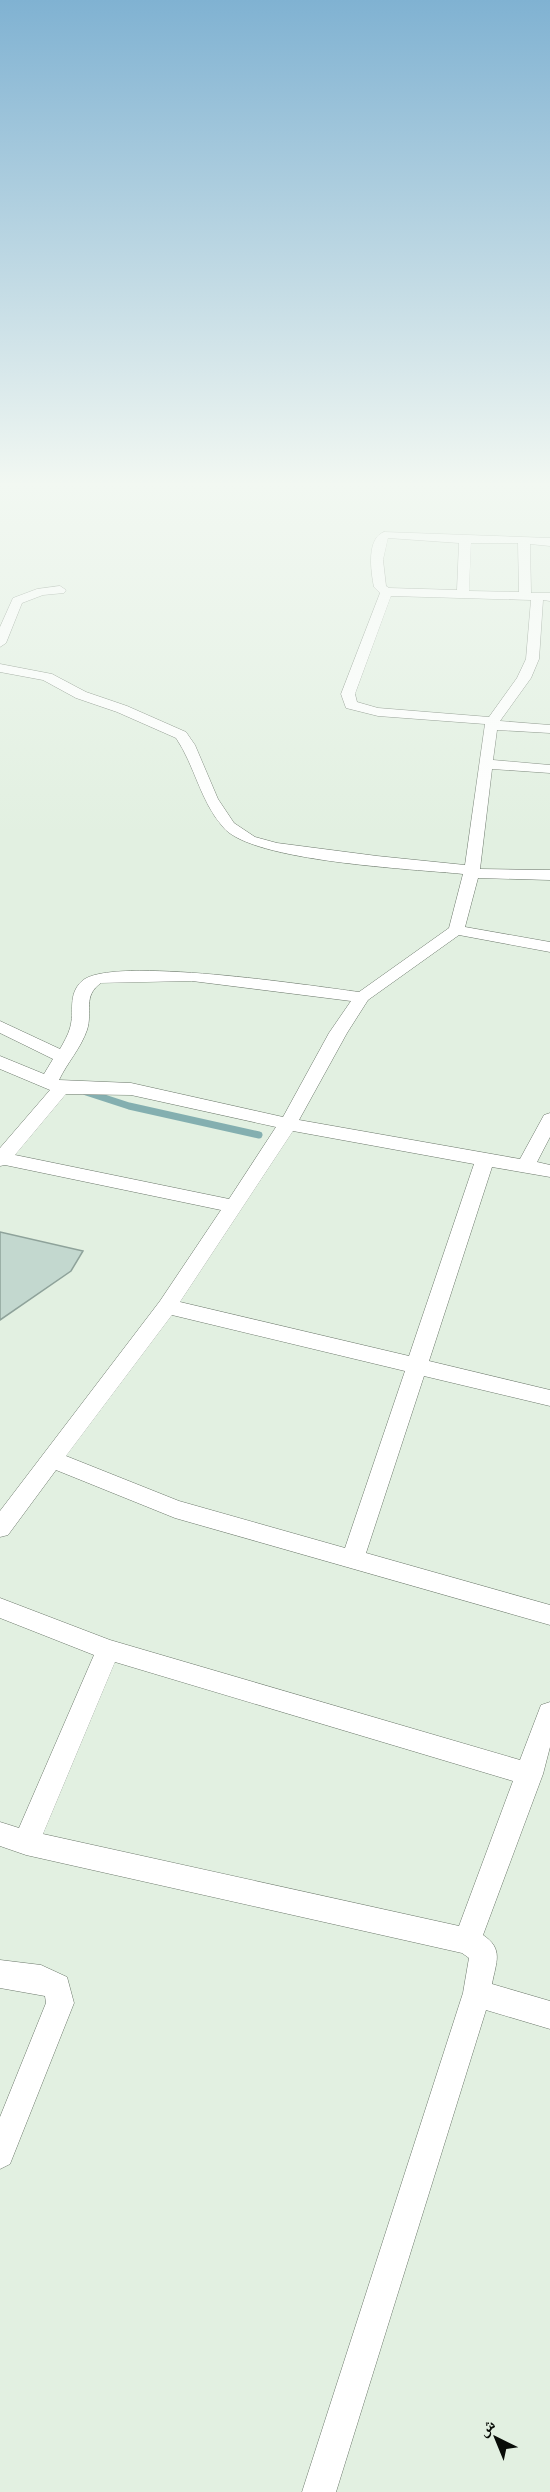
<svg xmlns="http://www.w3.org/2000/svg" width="550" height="2492" viewBox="0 0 550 2492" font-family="Overpass,'Noto Naskh Arabic',sans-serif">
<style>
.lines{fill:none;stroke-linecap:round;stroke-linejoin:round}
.stream{stroke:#84afb0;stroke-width:7}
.building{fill:#c3d8cf;stroke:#8ea29a;stroke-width:1.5}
.street-casing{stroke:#6c786b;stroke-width:1}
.street{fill:#fff;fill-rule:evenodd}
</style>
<rect width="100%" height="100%" fill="#e2f0e1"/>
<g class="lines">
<!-- stream -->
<path class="stream" d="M86,1092L129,1106L259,1135"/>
</g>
<!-- building -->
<path class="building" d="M0,1232L83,1251L71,1271L0,1320Z"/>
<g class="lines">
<defs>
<path id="street" d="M384,532L550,538V546L530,544L531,593H550V601L543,600L539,659L531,678L500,721L550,725V733L497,730L493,760L550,765V773L492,769L480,869L550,870V880L478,878L465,927L550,942V952L459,935L368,1000L347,1033L299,1120L520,1159L544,1115L550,1113V1137L537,1162L550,1165V1177L492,1167L429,1361L550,1390V1406L424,1376L366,1553L550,1605V1625L175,1518L56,1470L8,1535L0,1537V1511L160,1301L221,1210L5,1165L0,1166V1148L50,1090L0,1069V1056L44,1074L53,1059L0,1033V1021L60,1049C64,1042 68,1035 70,1028C75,1011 67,995 82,981C110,955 313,986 359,992L449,928L463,874C415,869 251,862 223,827C200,801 195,766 176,738L117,712L76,698L43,680L0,672V664L52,674L86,692L127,706L186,732L195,745L218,799L234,823L255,837L277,843L377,856L465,865L485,724L378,716L346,708L341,694L380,593L374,587C371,572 366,538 384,532ZM388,538L459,543L457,590L389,588L386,586L383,560ZM471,543H518L519,592L469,591ZM391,596L531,600L526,659L517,678L489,717L378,708L357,702L355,694ZM192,981L351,1001L329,1033L283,1117L131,1083L59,1080C67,1063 81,1048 87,1030C93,1012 82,996 101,983ZM66,1094L131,1095L276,1127L229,1199L15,1155ZM293,1131L474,1164L409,1356L180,1302ZM172,1315L405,1371L345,1548L179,1501L66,1456Z
M60,586L66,590L64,593L43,595L22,603L6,643L0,647V627L13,598L37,589Z
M0,1598L110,1640L520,1760L541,1705L550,1702V1747L543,1774L483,1935C504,1949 496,1962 492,1984L550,2001V2029L486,2010L336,2492H302L463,1993L469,1958L462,1953L26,1855L0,1846V1822L19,1828L94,1655L0,1618ZM115,1662L513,1781L459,1926L43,1834Z
M0,1960L41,1965L67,1977L74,2003L10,2164L0,2169V2117L46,2003L45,1996L0,1988Z"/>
</defs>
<!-- street casing -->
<use href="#street" class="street-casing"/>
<!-- street -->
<use href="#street" class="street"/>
</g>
<!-- sky -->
<linearGradient id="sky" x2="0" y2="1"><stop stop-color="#80b2d2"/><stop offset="0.58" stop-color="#f2f8f2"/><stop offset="1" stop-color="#f2f8f2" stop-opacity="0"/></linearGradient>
<rect width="550" height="835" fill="url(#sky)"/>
<!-- north arrow -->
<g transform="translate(496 2438) rotate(317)" stroke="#e2f0e1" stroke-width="4.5" paint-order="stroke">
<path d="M0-4.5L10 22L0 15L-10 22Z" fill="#090d08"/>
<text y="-9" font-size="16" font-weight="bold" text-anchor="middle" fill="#090d08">ش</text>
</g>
</svg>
